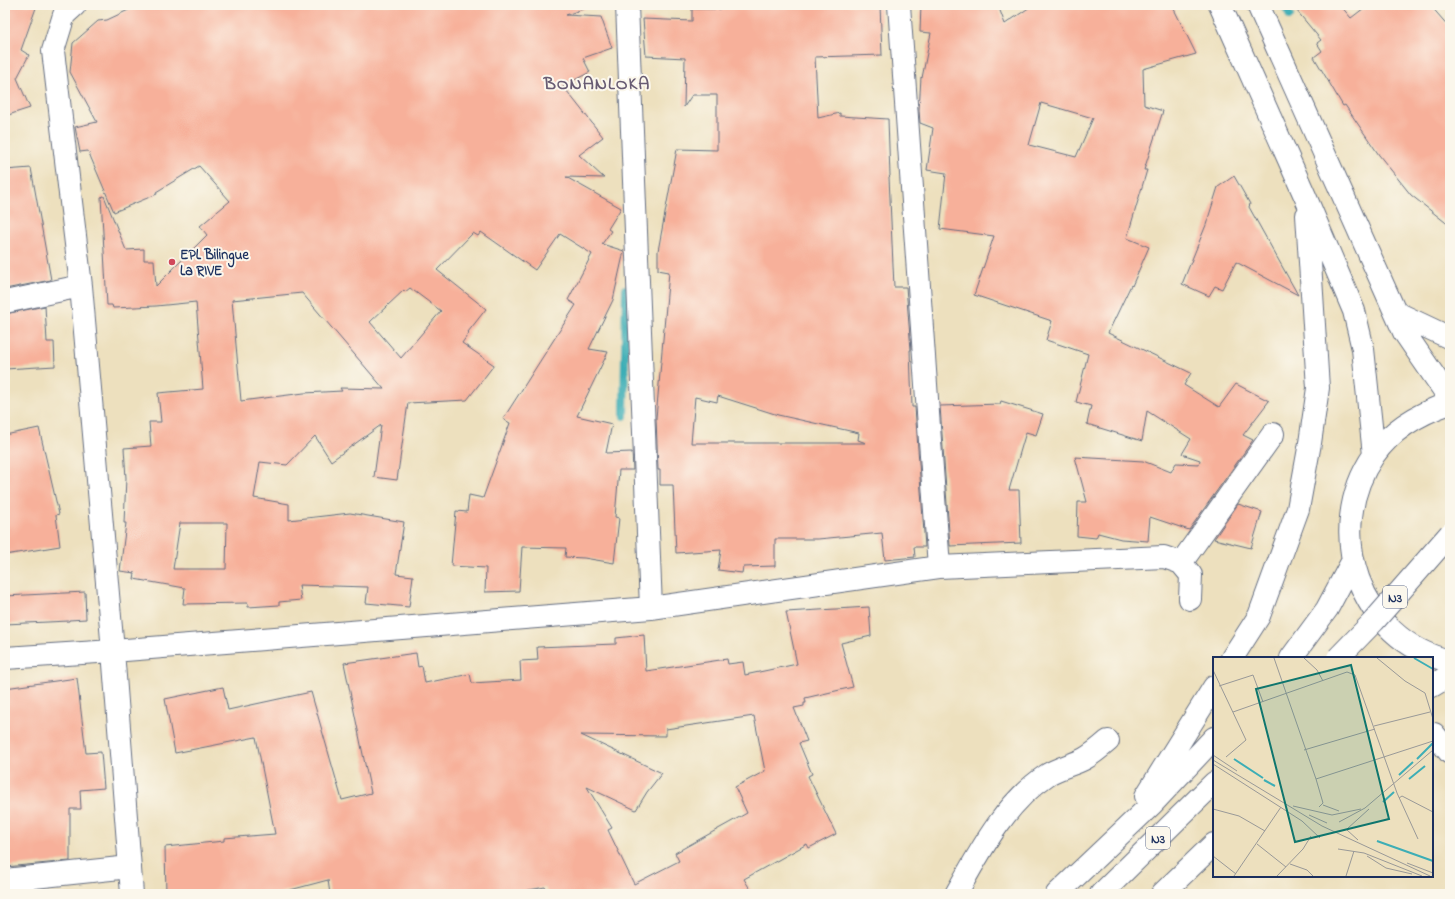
<svg xmlns="http://www.w3.org/2000/svg" width="1455" height="899" viewBox="0 0 1455 899" font-family="'Indie Flower',sans-serif">
<style>
.lines{fill:none;stroke-linecap:round;stroke-linejoin:round}
.stream{stroke:#3daeb6;stroke-width:8}
.building{fill:#f7b09a;fill-rule:evenodd}
.minor-casing{stroke:#646d80;stroke-width:24}
.major-casing{stroke:#646d80;stroke-width:24}
.highway-casing{stroke:#646d80;stroke-width:24}
.minor{stroke:#fff;stroke-width:22}
.major{stroke:#fff;stroke-width:22}
.highway{stroke:#fff;stroke-width:22}
.highway-bridge-casing{stroke:#646d80;stroke-width:24;stroke-linecap:butt}
.highway-bridge{stroke:#fff;stroke-width:22}
.poi-dot{fill:#d1495b;stroke:#fbf7ec;stroke-width:1.5}
.labels{text-anchor:middle;stroke-width:4;stroke-linejoin:round;paint-order:stroke}
.shield{fill:#fbf7ec;stroke:#5e6b89;stroke-width:1}
.shield-label{font-size:13px;font-weight:bold;fill:#1b2f5e}
.poi-label{font-size:14px;font-weight:bold;fill:#1b2f5e;stroke:#fbf7ec;text-anchor:start}
.district-label{font-size:18px;font-weight:bold;letter-spacing:1px;fill:#685c73;stroke:#fbf7ec}
.inset-river{fill:none;stroke:#3daeb6;stroke-width:2}
.inset-road{fill:none;stroke:#999998;stroke-width:1}
.view{fill:#0f766e;fill-opacity:0.15;stroke:#0f766e;stroke-width:2}
.inset-edge{fill:none;stroke:#1b2f5e;stroke-width:2}
</style>
<rect width="100%" height="100%" fill="#fbf7ec"/>
<filter id="ink" filterUnits="userSpaceOnUse"><feTurbulence type="fractalNoise" baseFrequency=".025" numOctaves="2"/><feDisplacementMap in="SourceGraphic" scale="8" xChannelSelector="R" yChannelSelector="G"/><feConvolveMatrix kernelMatrix="1 2 1 2 8 2 1 2 1" color-interpolation-filters="sRGB"/></filter>
<filter id="wash" filterUnits="userSpaceOnUse"><feTurbulence type="fractalNoise" baseFrequency=".012" numOctaves="4" result="noise"/><feDisplacementMap in="SourceGraphic" scale="16" xChannelSelector="R" yChannelSelector="G"/><feGaussianBlur stdDeviation="0.9" result="paint"/><feColorMatrix in="noise" values="0 0 0 0 0 0 0 0 0 0 0 0 0 0 0 0 0 1.4 0 .05"/><feComposite in="paint" operator="in"/></filter>
<g filter="url(#wash)">
<rect width="100%" height="100%" fill="#ede0be"/>
<g class="lines">
<!-- stream -->
<path class="stream" d="M1284,5L1290,16
M624,416L626,289"/>
</g>
<g id="blocks">
<!-- building -->
<path class="building" d="M5,5H37L21,50L29,55L17,78L30,108L5,116Z
M139,5H586V8L566,15L601,17L612,48L583,58L590,72L563,86L603,137L579,155L604,178L566,177L621,208L608,229L611,231L602,244L624,251L613,300L589,349L608,352L577,416L612,424L606,453L632,452L633,470H619L615,517L619,518L614,563L584,558L565,557L566,548L522,547L519,591L485,592L486,568L451,566L456,511L467,512L469,495L483,498L510,423L503,419L576,305L568,300L592,254L560,234L535,270L481,232L478,236L473,233L437,270L486,309L468,332L469,333L462,343L494,365L467,400L408,403L397,480L374,477L381,425L331,461L315,436L287,465L260,462L254,498L289,504V520L350,513L404,522L396,574L413,576L409,607L366,603L368,587L299,585L301,600L279,602V605L248,607V603L183,604L185,588L134,579L135,573L120,571L126,523H124L126,478L124,448L151,446L149,422H161L158,393L203,389L196,302L156,306L113,308L112,305H107L101,197L104,196L126,250L144,249V260H154L156,286L207,235L200,226L230,201L199,166L156,192L157,194L114,212L88,151L80,152L75,127L97,122L70,72L73,43L98,21L107,20ZM410,288L441,311L401,358L370,322L404,290L405,292ZM302,293L384,389L340,388L342,391L304,393L241,401L232,300ZM180,523H227L226,569H173Z
M721,5H880L882,55L815,57L818,118L840,113V116L888,119L890,176L889,177L894,287H906L911,350H910L912,407H915L925,547H914L915,557L885,560L882,533L818,539H775V566L743,567L742,573L718,570L721,550L676,553L673,485H660V470H658L656,418L669,272L658,270V251L677,149L717,150V95H692L684,107L685,58L646,56L643,19L692,21V9H721ZM718,396L778,415L859,433L858,440L866,443H691L695,397L717,402Z
M921,5H991L990,7L999,8L1005,24L1033,5H1172L1196,54L1143,69L1144,105L1163,111L1144,170H1147L1127,238L1149,247L1132,286L1131,285L1108,333L1191,373L1184,385L1219,407L1236,384L1269,401L1243,435L1253,440L1189,530L1150,517L1148,541L1121,539L1098,533L1096,538L1077,536L1078,502H1087L1075,457L1143,461L1171,472L1176,463L1199,464L1200,460L1182,454L1191,439L1147,411L1142,441L1087,424L1091,406L1076,402L1088,354L1046,340L1052,321L974,295L994,236L940,229L946,173L927,170L933,128L920,123L919,110L921,77L922,78L931,33L920,32ZM1041,103L1093,118L1076,157L1029,145Z
M1292,5H1340L1351,18L1368,5H1430L1450,28V226L1411,195L1379,155L1345,105L1343,106L1314,57L1322,51L1317,43L1321,40Z
M31,168L51,280L5,289V170Z
M1234,176L1250,204L1249,207L1298,295L1236,262L1222,289L1215,286L1209,296L1182,284L1206,225L1218,187Z
M45,306L47,342H54L55,366L5,369V314Z
M1001,401L1043,414L1036,435L1026,432L1009,490H1019L1021,543L950,546L940,406L1000,404Z
M39,428L59,514L56,515L60,546L5,555V435Z
M1238,504L1262,512L1251,548L1214,539Z
M85,592L86,619L69,620V621L5,624V596Z
M869,607L871,636L841,643L853,687L805,698L806,703H804V706L794,708L807,741L799,743L812,774L808,776L836,834L809,848L807,844L744,879L753,894H548L545,887L508,894H330L328,880L275,894H166L165,847L224,841V838L275,834L256,737L175,753L165,699L223,687L228,710L311,692L342,800L371,793L344,663L416,653L418,667L422,666L425,683L470,674L472,683L521,680L520,661L538,660L537,647L616,644V638L644,635L646,671L727,659L728,664L743,662L745,675L797,664L786,612ZM754,716L765,771L735,787L747,813L675,853L679,861L634,884L608,830L612,828L587,787L636,810L647,792L662,773L581,735L666,736V729Z
M77,678L86,753L101,752L104,788L80,790L81,809H70V861L5,867V688Z"/>
</g>
</g>
<g filter="url(#ink)">
<use href="#blocks" fill-opacity="0" stroke="#646d80" stroke-width="1"/>
<g class="lines">
<defs>
<path id="minor" d="M75,5L64,15L53,51L81,286L113,651L132,894
M627,5L651,608
M899,5L939,567
M5,302L81,286
M1181,563L1273,434
M5,658L113,651L651,608L939,567L1164,557L1181,563L1191,575L1190,599
M1434,734L1450,753
M5,880L130,867
M956,894C980,851 1005,803 1047,775C1058,768 1072,765 1084,759C1093,754 1100,748 1108,741"/>
<path id="major" d="M1220,5L1305,196L1354,311L1363,349L1374,455
M1258,5L1404,332L1450,399
M1395,312L1450,338
M1450,403C1420,413 1392,429 1374,455C1322,530 1359,641 1450,661
M1232,658L1259,616L1298,509L1310,443L1318,388L1307,215
M1291,658L1327,609L1352,562
M1432,686L1450,675
M1146,796L1214,687
M1057,894L1152,804L1214,738
M1162,894L1214,844"/>
<path id="highway" d="M1101,894L1214,783"/>
</defs>
<!-- minor casing -->
<use href="#minor" class="minor-casing"/>
<!-- major casing -->
<use href="#major" class="major-casing"/>
<!-- highway casing -->
<use href="#highway" class="highway-casing"/>
<!-- minor -->
<use href="#minor" class="minor"/>
<!-- major -->
<use href="#major" class="major"/>
<!-- highway -->
<use href="#highway" class="highway"/>
<defs>
<path id="highway-bridge" d="M1338,658L1374,621L1450,534"/>
</defs>
<!-- highway-bridge casing -->
<use href="#highway-bridge" class="highway-bridge-casing"/>
<!-- highway-bridge -->
<use href="#highway-bridge" class="highway-bridge"/>
</g>
</g>
<!-- markers -->
<circle class="poi-dot" cx="172" cy="262" r="4"/>
<g class="labels">
<!-- shield labels -->
<g class="shield">
<rect x="1383" y="586" width="24" height="22" rx="3"/>
<rect x="1146" y="827" width="24" height="22" rx="3"/>
</g>
<g class="shield-label">
<text x="1395" y="602">N3</text>
<text x="1158" y="843">N3</text>
</g>
<!-- poi labels -->
<g class="poi-label">
<text x="180" y="259">EPL Bilingue<tspan x="180" dy="16">La RIVE</tspan></text>
</g>
<!-- district labels -->
<g class="district-label">
<text x="597" y="89">BONANLOKA</text>
</g>
</g>
<!-- overview -->
<g transform="translate(1213 657)">
<rect width="220" height="220" fill="#ede0be"/>
<path class="inset-river" d="M201,1L220,12M21,102L50,121M204,102L220,86M186,118L200,105M196,122L212,109M51,123L62,129M170,145L181,135M164,184L220,204"/>
<path class="inset-road" d="M61,1L103,122L110,146L106,150M91,1L104,13L110,24M164,1L192,24L212,36L220,62M0,13L33,83L13,100M6,29L40,18L50,45M20,55L134,15L142,18L184,136L205,182M161,69L217,55M91,93L162,72M0,98L24,114M0,103L109,169L217,219M0,107L89,164L107,181M103,122L220,84M186,141L189,139L220,155M110,148L126,154M80,149L119,158L148,152M0,152L26,159L52,174M96,158L114,166M126,165L152,151L220,93M134,172L156,152M134,173L145,183M44,187L73,210M125,192L151,196L209,219M0,199L23,217M154,199L173,211L199,217M194,206L220,216M77,207L94,213L100,219M21,219L68,150M64,219L90,192L98,179M133,219L141,194"/>
<path class="view" d="M138,8L176,162L82,185L43,32Z"/>
<rect width="220" height="220" class="inset-edge"/>
</g>
<!-- margin -->
<rect width="1455" height="899" fill="none" stroke="#fbf7ec" stroke-width="20"/>
</svg>
